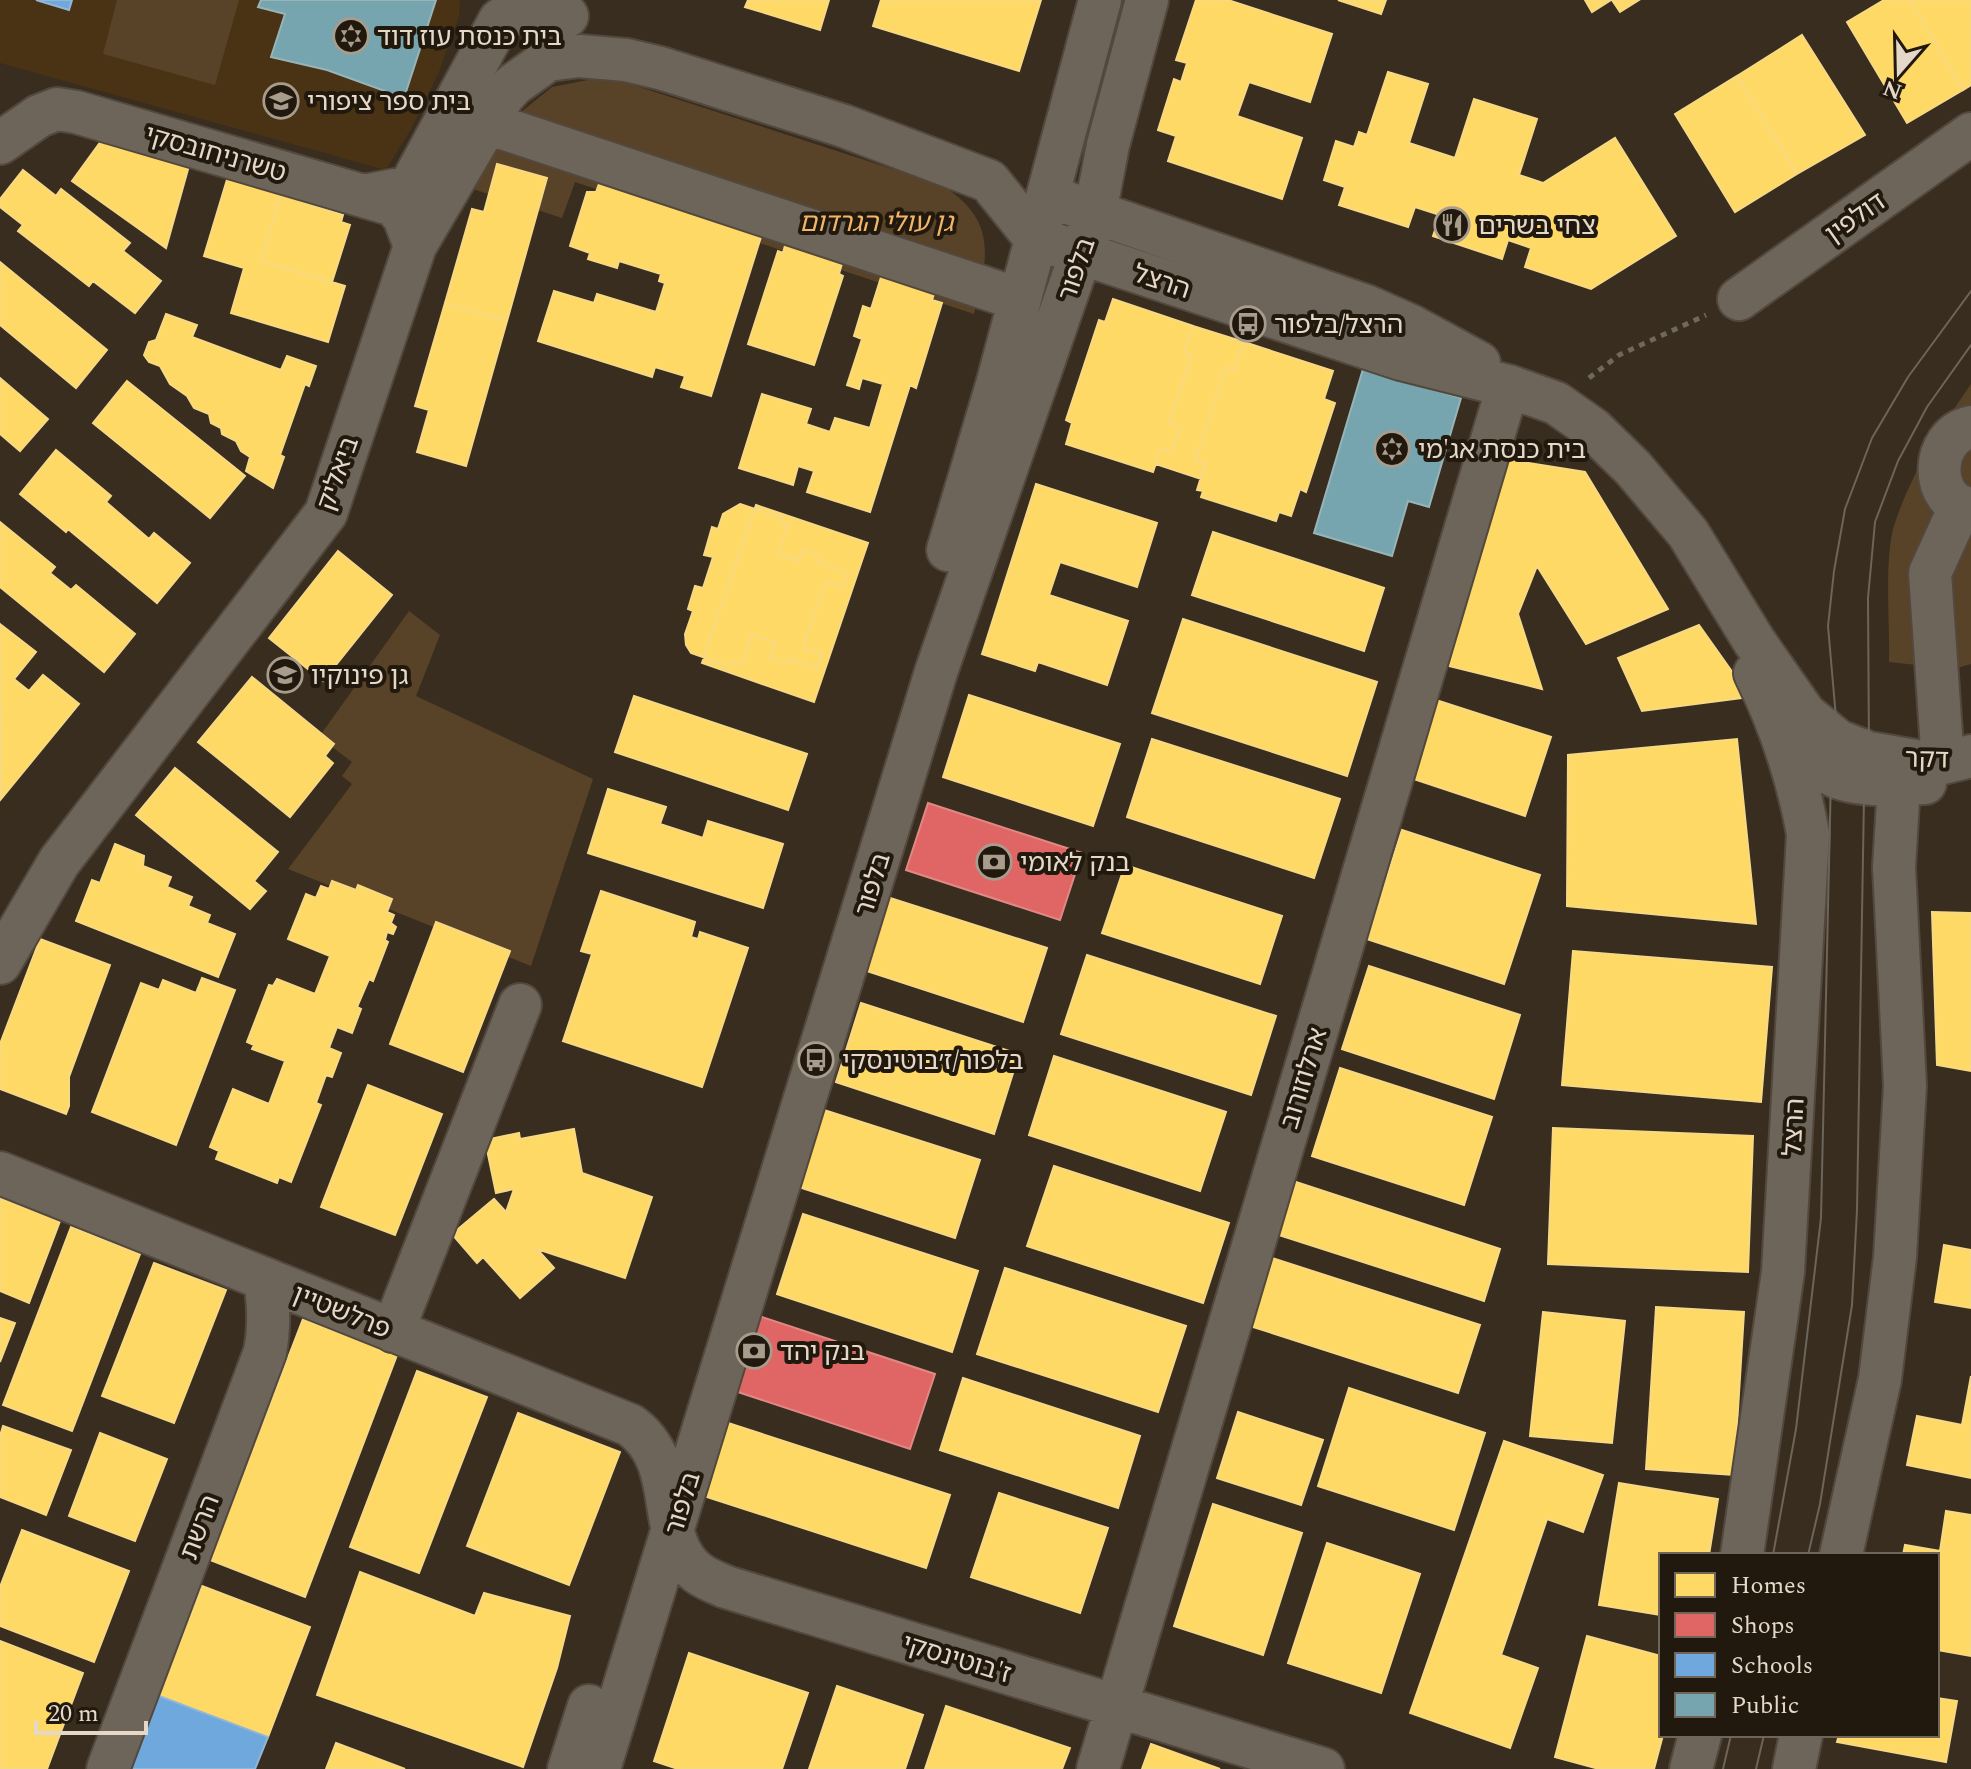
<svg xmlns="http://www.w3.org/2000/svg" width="1971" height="1769" viewBox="0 0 1971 1769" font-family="Spectral,'Noto Sans Hebrew',serif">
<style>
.built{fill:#4a3314}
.green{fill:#594328}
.homes{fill:#ffd966;stroke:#f7d984;stroke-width:2}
.shops{fill:#e06666;stroke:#e28884;stroke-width:2}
.schools{fill:#6fa8dc;stroke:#92b6d6;stroke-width:2}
.public{fill:#76a5af;stroke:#97b4b7;stroke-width:2}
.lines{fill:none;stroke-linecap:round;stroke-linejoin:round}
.minor-casing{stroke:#52483d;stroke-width:46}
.path{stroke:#6f685d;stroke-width:5;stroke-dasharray:6 6;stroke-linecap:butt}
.minor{stroke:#6d645a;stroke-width:42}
.tram{stroke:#6d645a;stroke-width:2}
.labels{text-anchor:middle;stroke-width:8;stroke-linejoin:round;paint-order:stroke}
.poi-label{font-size:26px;fill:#e5d8c9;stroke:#22190e;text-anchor:start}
.street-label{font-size:26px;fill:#e5d8c9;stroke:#22190e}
.park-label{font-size:26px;font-style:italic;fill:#f1b568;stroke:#22190e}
</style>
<rect width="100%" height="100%" fill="#382d1e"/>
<!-- built -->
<path class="built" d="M0,0H460L459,16L439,72L411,129L386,170L0,63Z"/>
<!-- green -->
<path class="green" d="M117,0H239L215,85L103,54Z
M593,79L624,82L942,185C998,221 988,258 974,314L575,182L562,218L473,189L521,112L552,87Z
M1971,384V664L1954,669L1889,662C1890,626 1884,558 1894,526C1910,474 1941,428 1971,384Z
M409,611L440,635L416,696L593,779L531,966L288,869L352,784L342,776L352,762L319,737Z"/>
<!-- homes -->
<path class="homes" d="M748,0H829L820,30L745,7Z
M881,0H1041L1019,71L873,26Z
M1196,0H1228L1332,34L1310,102L1249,82L1237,116L1302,138L1282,199L1168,161L1176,136L1158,130L1174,79L1181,82L1187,63L1176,60Z
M1338,0H1386L1381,14Z
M1585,0H1611L1592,12Z
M1612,0H1639L1620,12Z
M1884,0H1910L1963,90L1907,123L1847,22Z
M1910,0H1971V85L1963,90Z
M1802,35L1865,135L1797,174L1737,76Z
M1388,72L1428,84L1409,143L1455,158L1474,99L1537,119L1519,175L1543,183L1615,138L1676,236L1591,289L1525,267L1531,248L1508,240L1502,259L1433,236L1440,215L1415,207L1408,227L1339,205L1345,187L1324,180L1336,141L1354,147L1359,132L1367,135Z
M1737,76L1797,174L1735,212L1675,114Z
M107,133L192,155L166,248L72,181Z
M497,164L547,178L507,321L445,303L472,209L484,212Z
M23,170L56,196L61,189L130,243L123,251L161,281L135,313L93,281L89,286L18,231L23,225L0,207V199Z
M229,173L283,189L261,261L345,286L328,342L231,313L244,268L204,256Z
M606,179L736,220L734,228L761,237L711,396L681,387L685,376L655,367L652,377L538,341L554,291L594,303L597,294L656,312L665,283L659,281L661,274L619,261L617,268L588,259L590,253L570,246L587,192H596L599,184L604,185Z
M281,195L343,215L341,222L350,225L332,282L261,261Z
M786,242L843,260L839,274L843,276L814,365L748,344L778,251L783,253Z
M0,262L107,350L76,388L0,325Z
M883,271L936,288L932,300L942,303L916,388L910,385L870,512L807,492L814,471L798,466L793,485L739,468L762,394L811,409L806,424L830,432L835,418L870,428L883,384L862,378L859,389L847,385L862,339L854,336L863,306L871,309Z
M1113,299L1193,326L1184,352L1192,355L1169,424L1180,427L1171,452L1161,448L1153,472L1066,444L1072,423L1066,420L1099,320L1105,322Z
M445,303L507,321L466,466L417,452L429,410L415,406Z
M166,314L197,325L192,337L281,370L287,356L316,366L309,386L305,384L280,455L284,457L273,488L246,471L250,457L241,451L236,441L222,434L221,428L211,423L209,414L194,408L187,396L170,384L160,366L149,362L144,355L149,342L156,340Z
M1193,326L1244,342L1235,370L1226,367L1195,461L1205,464L1201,479L1156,464L1161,448L1171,452L1180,427L1169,424L1192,355L1184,352Z
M1244,342L1333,371L1324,399L1335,403L1306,492L1300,489L1291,516L1279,512L1276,521L1201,497L1203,491L1197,490L1205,464L1195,461L1226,367L1235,370Z
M0,378L48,419L20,451L0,434Z
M127,381L245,476L210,518L93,423Z
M56,450L111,496L106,502L149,539L154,533L190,563L157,603L68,529L66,532L20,494Z
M1498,458L1585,472L1668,609L1586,644L1537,566L1518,614L1542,689L1441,664Z
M1036,484L1157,523L1137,587L1060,562L1049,595L1128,621L1107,685L1038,662L1035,671L982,654Z
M740,504L782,518L781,523L788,525L778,554L799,561L802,549L820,556L818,562L848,573L843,587L826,581L803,648L822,654L816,668L791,659L788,664L770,658L775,642L752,634L742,664L733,661L731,667L691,653L686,645L685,634L693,611L688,609L695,586L703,588L713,557L704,555L712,527L718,529L723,514Z
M756,505L868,543L814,702L702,663Z
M0,522L55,567L50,573L71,590L76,585L135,634L104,672L0,587Z
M1213,532L1384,588L1364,651L1192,595Z
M338,551L392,595L323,681L269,638Z
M1183,619L1377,682L1347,776L1152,713Z
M0,624L36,652L14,679L29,691L43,675L79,704L1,799Z
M1699,625L1750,697L1642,711L1618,658Z
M252,677L334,744L325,756L333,763L290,817L198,742Z
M969,695L1120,744L1093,826L943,777Z
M634,696L807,754L788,810L615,752Z
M1436,700L1551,737L1525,816L1411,778Z
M1152,739L1340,799L1314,878L1127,817Z
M1737,739L1756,924L1567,906L1568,755Z
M175,768L278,852L254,881L266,891L250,909L136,815Z
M608,789L666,807L660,824L703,838L708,821L783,844L763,908L588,853Z
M1402,830L1540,875L1504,984L1367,939Z
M115,844L144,856L143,866L171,877L167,887L192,897L188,906L210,915L207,923L235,934L218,977L76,921L92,880L100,883Z
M1125,865L1282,916L1260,984L1102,933Z
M332,881L356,890L358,885L392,899L387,912L394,915L391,923L396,927L393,934L387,932L385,940L388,942L373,981L369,979L357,1007L361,1009L352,1033L337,1027L329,1048L341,1053L332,1077L326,1075L316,1103L321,1105L291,1182L279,1177L277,1183L216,1159L219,1151L210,1147L233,1089L269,1104L285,1061L252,1049L254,1045L247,1042L269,985L273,986L277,979L315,994L330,956L288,939L306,894L316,898L321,886L329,889Z
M601,891L695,922L691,937L698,939L700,932L748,948L702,1087L563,1041L592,954L581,951Z
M887,897L1047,948L1023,1022L864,970Z
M1932,912L1971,913V1071L1937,1065Z
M436,922L510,951L463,1072L390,1044Z
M40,939L110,965L69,1077V1106L66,1114L0,1089V1044Z
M1573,951L1772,967L1761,1102L1562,1085Z
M1087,955L1276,1016L1251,1095L1061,1034Z
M1369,966L1520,1015L1494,1099L1342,1049Z
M202,978L235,990L176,1145L92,1112L141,983L159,990L163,980L196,993Z
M861,1003L1019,1054L994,1134L836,1082Z
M1054,1056L1226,1112L1200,1191L1029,1135Z
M1340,1068L1492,1117L1464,1205L1312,1156Z
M368,1085L442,1114L395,1235L321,1207Z
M824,1110L980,1160L955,1238L799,1187Z
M1553,1128L1753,1136L1748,1272L1548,1264Z
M574,1129L582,1173L652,1197L625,1278L537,1249L554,1268L520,1298L483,1257L477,1263L452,1234L494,1199L506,1212L514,1189L496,1193L485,1140L519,1133L520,1139Z
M1054,1166L1229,1223L1203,1303L1027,1246Z
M1293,1181L1500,1249L1484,1301L1276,1234Z
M0,1198L60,1221L29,1303L0,1291Z
M803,1214L978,1271L952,1352L777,1294Z
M71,1227L140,1254L72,1431L3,1405Z
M1944,1245L1971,1250V1308L1935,1302Z
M1269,1257L1480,1325L1458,1393L1247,1325Z
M154,1263L226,1290L174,1423L102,1396Z
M1005,1268L1186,1326L1158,1412L977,1354Z
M1656,1307L1744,1312L1734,1475L1646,1469Z
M1543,1312L1625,1321L1612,1443L1530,1436Z
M0,1318L15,1323L0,1362Z
M303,1319L397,1355L305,1597L210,1560Z
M417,1371L487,1397L419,1573L350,1547Z
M1971,1376V1478L1907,1465L1917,1416L1962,1425Z
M963,1378L1140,1436L1118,1508L940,1450Z
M1349,1388L1485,1433L1454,1530L1318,1486Z
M1238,1412L1323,1440L1301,1505L1217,1478Z
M518,1413L620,1452L569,1585L467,1546Z
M725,1422L950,1495L926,1568L701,1495Z
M3,1426L71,1450L46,1515L0,1497V1436Z
M100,1433L167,1459L135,1541L69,1516Z
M1504,1441L1603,1475L1583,1532L1547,1519L1501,1655L1538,1668L1510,1748L1410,1713Z
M1619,1483L1718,1499L1709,1555H1661V1615L1599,1605Z
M999,1493L1108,1528L1080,1613L971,1577Z
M1213,1504L1302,1533L1263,1655L1174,1626Z
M1946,1511L1971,1515V1656L1937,1650V1555H1903L1905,1545L1940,1551Z
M22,1530L129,1571L94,1662L0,1626V1587Z
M1327,1543L1420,1574L1381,1693L1288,1663Z
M360,1572L475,1616L484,1593L570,1616L557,1668L523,1767L317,1695Z
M202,1586L310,1627L268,1737L159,1696Z
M1587,1636L1661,1656V1735H1663L1654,1769H1599L1555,1757Z
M0,1641L83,1673L47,1769H0Z
M689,1653L808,1693L782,1769H678L654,1761Z
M837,1686L923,1715L905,1769H809Z
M1937,1698L1957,1701L1946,1762L1837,1742L1839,1735H1937Z
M946,1706L1070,1748L1062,1769H925Z
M336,1743L405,1769H326Z
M1151,1744L1220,1769H1142Z"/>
<!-- shops -->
<path class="shops" d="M928,803L1082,853L1060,920L906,870Z
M756,1315L935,1374L910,1449L732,1390Z"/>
<!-- schools -->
<path class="schools" d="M36,0H72L69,10Z
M159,1696L268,1737L255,1769H131Z"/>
<!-- public -->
<path class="public" d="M261,0H436L404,98L327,70L271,57L285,14L258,7Z
M1363,369L1461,398L1429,507L1408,501L1392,556L1314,533Z"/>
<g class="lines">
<defs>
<path id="minor" d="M487,123L1018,299
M0,143L39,116L57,109L76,112L394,205L404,217L415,246
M364,196L406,188L413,181L500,20C522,5 541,11 567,16
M1068,203L1366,306L1411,326L1479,363
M1739,299L1971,134
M1971,427C1930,436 1928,503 1971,509
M948,550L997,385L1100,0
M1786,725C1798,742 1812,762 1829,773C1851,788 1899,784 1925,783
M1943,763L1930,573L1960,507
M0,963L59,862L326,513L415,246L503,96L513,85L548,60L579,56L626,60L660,68L844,126L989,181L1035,238L1401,359L1508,386L1556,403L1593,429L1633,468L1688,533L1754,641L1805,714L1838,741L1869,753L1921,762L1943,763L1971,756
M0,1173L630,1425C685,1463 652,1539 698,1573C706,1579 717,1583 726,1587L1323,1769
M393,1331L520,1005
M1742,1555L1783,1272L1808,834C1798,778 1780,724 1755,673
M1841,1555L1880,1379L1895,1257L1905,1086L1894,867L1899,784L1893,765L1883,756
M108,1769L265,1352C270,1327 269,1306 265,1281
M569,1769L589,1706
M599,1769L936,672L1095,213L1108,145L1147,0
M1098,1769L1508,386
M1691,1769L1700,1735
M1794,1769L1801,1735"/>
</defs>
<!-- minor casing -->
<use href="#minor" class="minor-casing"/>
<!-- path -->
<path class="path" d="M1589,378L1619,355L1706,315"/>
<!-- minor -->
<use href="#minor" class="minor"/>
<!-- tram -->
<path class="tram" d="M1773,1555L1796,1429L1821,1218L1831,775L1838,741L1828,626L1834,571L1845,509L1872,438L1908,377L1971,291
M1808,1555L1820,1504L1852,1305L1857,1210L1864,797L1869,753L1868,598L1875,522L1898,461L1927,407L1971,345
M1723,1769L1731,1735
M1756,1769L1764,1735"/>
</g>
<!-- icons -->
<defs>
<symbol id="synagogue-ring" viewBox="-11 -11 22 22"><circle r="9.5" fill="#22190e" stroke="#a89c8d" stroke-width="1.5"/><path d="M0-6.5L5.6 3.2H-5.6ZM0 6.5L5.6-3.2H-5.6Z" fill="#a89c8d"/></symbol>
<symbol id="school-ring" viewBox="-11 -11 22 22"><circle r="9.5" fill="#22190e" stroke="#a89c8d" stroke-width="1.5"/><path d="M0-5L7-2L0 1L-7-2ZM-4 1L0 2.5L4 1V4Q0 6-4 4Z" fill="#a89c8d"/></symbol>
<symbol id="restaurant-ring" viewBox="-11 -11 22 22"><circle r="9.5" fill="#22190e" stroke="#a89c8d" stroke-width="1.5"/><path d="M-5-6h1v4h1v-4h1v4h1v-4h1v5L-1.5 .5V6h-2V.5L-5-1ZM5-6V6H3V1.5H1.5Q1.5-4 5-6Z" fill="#a89c8d"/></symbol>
<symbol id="bus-ring" viewBox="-11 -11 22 22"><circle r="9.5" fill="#22190e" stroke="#a89c8d" stroke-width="1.5"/><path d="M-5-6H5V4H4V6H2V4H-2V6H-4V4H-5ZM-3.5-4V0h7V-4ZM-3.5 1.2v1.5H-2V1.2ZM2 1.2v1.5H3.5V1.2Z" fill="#a89c8d"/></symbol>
<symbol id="bank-ring" viewBox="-11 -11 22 22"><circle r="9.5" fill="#22190e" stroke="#a89c8d" stroke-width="1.5"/><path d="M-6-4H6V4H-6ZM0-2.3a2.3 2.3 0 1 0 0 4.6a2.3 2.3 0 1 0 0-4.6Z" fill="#a89c8d"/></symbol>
</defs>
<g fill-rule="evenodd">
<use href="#synagogue-ring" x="331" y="16" width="40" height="40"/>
<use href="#school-ring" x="261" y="81" width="40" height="40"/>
<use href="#restaurant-ring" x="1432" y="205" width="40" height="40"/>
<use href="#bus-ring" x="1228" y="304" width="40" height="40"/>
<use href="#synagogue-ring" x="1372" y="429" width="40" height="40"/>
<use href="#school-ring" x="265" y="655" width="40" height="40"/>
<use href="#bank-ring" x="974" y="842" width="40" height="40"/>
<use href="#bus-ring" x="796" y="1040" width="40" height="40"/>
<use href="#bank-ring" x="734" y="1331" width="40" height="40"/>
</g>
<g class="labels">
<!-- poi labels -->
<g class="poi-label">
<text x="377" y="45">בית כנסת עוז דוד</text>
<text x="307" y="110">בית ספר ציפורי</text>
<text x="1478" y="234">צחי בשרים</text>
<text x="1274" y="333">הרצל/בלפור</text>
<text x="1418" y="458">בית כנסת אג'מי</text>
<text x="311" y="684">גן פינוקיו</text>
<text x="1020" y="871">בנק לאומי</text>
<text x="842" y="1069">בלפור/ז׳בוטינסקי</text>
<text x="780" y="1360">בנק יהד</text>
</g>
<!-- street labels -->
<g class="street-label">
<text transform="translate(216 153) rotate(16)" y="9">טשרניחובסקי</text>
<text transform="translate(1855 217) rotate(-35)" y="9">דולפין</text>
<text transform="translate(1076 269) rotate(-71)" y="9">בלפור</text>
<text transform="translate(1162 281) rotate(18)" y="9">הרצל</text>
<text transform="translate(337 473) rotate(-70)" y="9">ביאליק</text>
<text transform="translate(1927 758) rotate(1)" y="9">דקר</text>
<text transform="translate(872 884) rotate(-73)" y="9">בלפור</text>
<text transform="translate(1303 1078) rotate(-73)" y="9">ארלוזורוב</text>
<text transform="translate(1793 1127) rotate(-87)" y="9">הרצל</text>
<text transform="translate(342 1311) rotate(22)" y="9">פרלשטיין</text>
<text transform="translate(682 1503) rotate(-73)" y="9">בלפור</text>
<text transform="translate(199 1527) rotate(-69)" y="9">הרשת</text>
<text transform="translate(957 1658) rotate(17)" y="9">ז'בוטינסקי</text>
</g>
<!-- park labels -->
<g class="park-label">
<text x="876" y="231">גן עולי הגרדום</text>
</g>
</g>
<!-- legend -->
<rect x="1659" y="1553" width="280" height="184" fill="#22190e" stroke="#706559" stroke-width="2"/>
<rect x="1675" y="1573" width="40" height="24" fill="#ffd966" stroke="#706559" stroke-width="2"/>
<text x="1731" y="1593" font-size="24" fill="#e5d8c9">Homes</text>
<rect x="1675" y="1613" width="40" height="24" fill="#e06666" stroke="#706559" stroke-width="2"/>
<text x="1731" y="1633" font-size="24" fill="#e5d8c9">Shops</text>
<rect x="1675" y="1653" width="40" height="24" fill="#6fa8dc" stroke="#706559" stroke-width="2"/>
<text x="1731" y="1673" font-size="24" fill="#e5d8c9">Schools</text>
<rect x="1675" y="1693" width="40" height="24" fill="#76a5af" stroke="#706559" stroke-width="2"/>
<text x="1731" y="1713" font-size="24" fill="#e5d8c9">Public</text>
<!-- north arrow -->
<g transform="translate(1899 72) rotate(200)" stroke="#22190e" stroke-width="6" paint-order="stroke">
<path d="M0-6L14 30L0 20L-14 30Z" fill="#e5d8c9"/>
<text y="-12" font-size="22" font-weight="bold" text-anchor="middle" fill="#e5d8c9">N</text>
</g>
<!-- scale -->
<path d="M36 1721v12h110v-12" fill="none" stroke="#e5d8c9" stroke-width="4"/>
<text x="48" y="1721" font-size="24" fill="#e5d8c9" stroke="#22190e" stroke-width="6" paint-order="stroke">20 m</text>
</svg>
